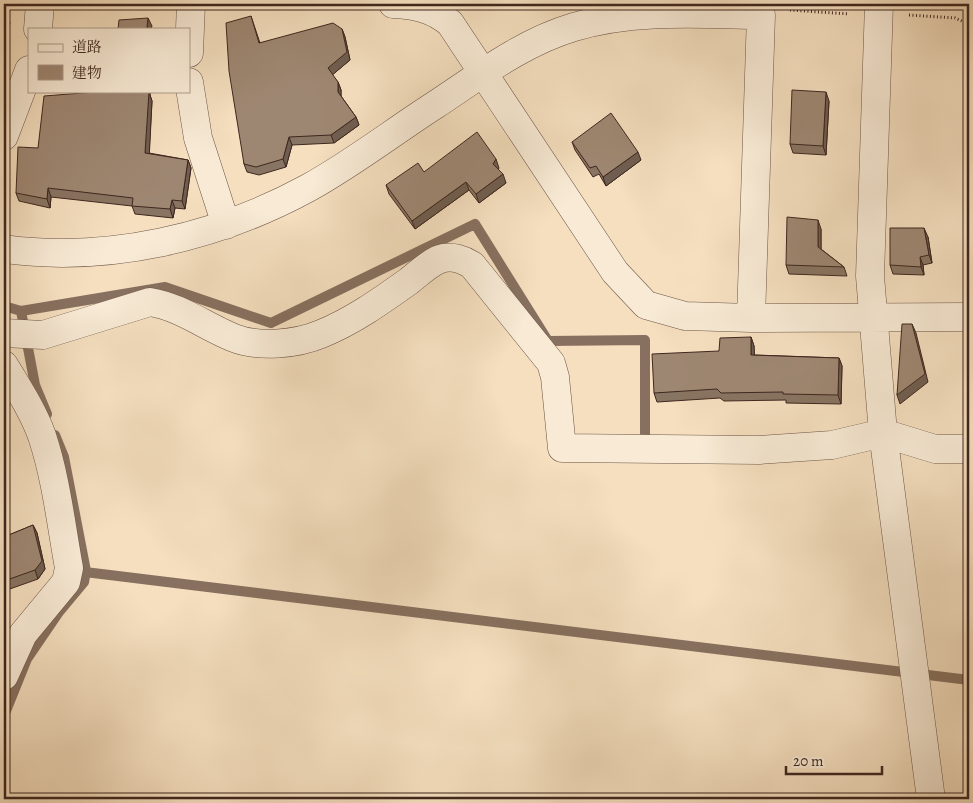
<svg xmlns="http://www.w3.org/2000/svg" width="973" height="803" viewBox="0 0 973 803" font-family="Alegreya,'Noto Serif JP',serif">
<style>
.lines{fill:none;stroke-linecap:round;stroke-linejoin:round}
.stream{stroke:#87705f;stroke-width:10}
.street-casing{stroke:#6c5547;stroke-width:29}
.path{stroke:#3f271f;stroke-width:3;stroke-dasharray:1 2.5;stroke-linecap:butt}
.street{stroke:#f8ead5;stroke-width:28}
.wall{fill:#887462;stroke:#3f271f}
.shaded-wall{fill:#6f5e50;stroke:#3f271f}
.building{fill:#9e8772;stroke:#3f271f}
</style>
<rect width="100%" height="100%" fill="#f5dfbf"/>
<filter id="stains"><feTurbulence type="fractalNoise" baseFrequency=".004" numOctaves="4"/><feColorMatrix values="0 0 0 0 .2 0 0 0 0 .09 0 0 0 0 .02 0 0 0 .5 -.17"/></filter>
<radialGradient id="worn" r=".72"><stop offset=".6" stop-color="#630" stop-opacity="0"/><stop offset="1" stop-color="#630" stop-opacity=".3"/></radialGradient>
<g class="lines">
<!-- stream -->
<path class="stream" d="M4,306L21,311L165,287L271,323L475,224L548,341L645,340V436
M21,311L35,385L47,414
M85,572L969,680
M4,716L27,659L59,612L84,582L86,571L64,457L55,435"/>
<defs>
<path id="street" d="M393,4C416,5 433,9 450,23L615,272L646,305L685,316L751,318L969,317
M879,4L870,276L883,433L931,799
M38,29L40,4
M189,53L191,4
M189,82L198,138L226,225
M4,136L29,70
M4,249C108,263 216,238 308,188C352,164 393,132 435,105C479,76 523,42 574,27C634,9 699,14 761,15L751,318
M4,333L43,335L150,302C181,307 206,327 234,338C259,348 297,344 321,334C353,321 381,301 409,281C418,274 429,263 440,259C451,255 464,260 472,265L551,363L555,377L562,448L759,450L832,445L883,433L935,449H969
M4,365C18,388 33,411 42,436C56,478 61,524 69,568L66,582L23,634L4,676"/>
</defs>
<!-- street casing -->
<use href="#street" class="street-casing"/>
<!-- path -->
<path class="path" d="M790,10L849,14
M909,15L955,18L969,24"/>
<!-- street -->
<use href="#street" class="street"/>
</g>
<!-- wall -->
<path class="wall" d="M251,16L260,43L342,29L345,37L350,60L332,75L338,82L341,90V96L356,117L359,125L334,143L292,145L286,167L259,175L247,172L244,164Z
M108,91H150V95L152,101L149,153L188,160L191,168L185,209L175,208L173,218L135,214L132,206L51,197L50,208L19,201L16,193L38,148Z
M829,101L826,155L793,153L790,144Z
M572,142L641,160L606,186L599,174L593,177L575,150Z
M499,168L498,169L506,183L479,203L469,190L415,229L389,194L386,185L424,172Z
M821,229V249L844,267L847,276L789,274L786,265Z
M928,237L932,263L923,265L924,275L893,274L890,265Z
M751,337L754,346V355L839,358L842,366L841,404L786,403V400L724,401L720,398L657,402L654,393L719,351Z
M33,525L37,533L45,569L38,579L4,591V537Z"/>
<!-- shaded-wall -->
<path class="shaded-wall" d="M7,15L10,23L4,39V23Z
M148,18L152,26L151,29L147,28Z
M342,29L345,37L350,60L331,76L328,68Z
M338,82L341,90V100L338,92Z
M146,91H150V95L152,101L149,161L145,153Z
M826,92L829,101L826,155L823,146Z
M356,117L359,125L334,143L331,135Z
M289,137L292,145L286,167L283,159Z
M638,152L641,160L606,186L603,177Z
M496,159L499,168L496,173L493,164Z
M188,160L191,168L185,209L182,201Z
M503,174L506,183L479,203L476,194Z
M466,182L469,190L415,229L412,221Z
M48,188L51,197L50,208L47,199Z
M172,200L175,208L173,218L170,209Z
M818,220L821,229V255L818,247Z
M924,228L928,237L932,263L929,255Z
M920,257L923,265L924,275L921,267Z
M912,324L916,333L928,382L900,404L897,395Z
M751,337L754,346L755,364L751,355Z
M839,358L842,366L841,404L838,395Z
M33,525L37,533L45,569L38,579L35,570Z"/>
<!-- building -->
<path class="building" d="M4,13L7,15L4,23Z
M251,16L259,43L333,23L342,29L347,52L328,68L338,82V92L356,117L331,135L289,137L283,159L256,167L244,164L229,71L226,23Z
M148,18L147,28L151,29H118L119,20Z
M792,90L826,92L823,146L790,144Z
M108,91H146V92H149L145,153L188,160L182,201L172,200L170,209L132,206L133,198L48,188L47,199L16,193L18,147L38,148L44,96Z
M611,113L638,152L603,177L596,166L590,168L572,142Z
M477,132L496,159L493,164L503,174L476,194L466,182L412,221L386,185L418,163L424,172Z
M787,217L818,220V247L844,267L786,265Z
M890,228H924L929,255L920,257L921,267L890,265Z
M902,324H912L925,374L897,395Z
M751,337V355L839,358L838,395L783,394V392L721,393L717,389L654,393L652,354L719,351L720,338Z
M33,525L42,561L35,570L4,581V537Z"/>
<!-- margin -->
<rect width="973" height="803" fill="none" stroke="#f5dfbf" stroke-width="20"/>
<rect x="5" y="5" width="963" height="793" fill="none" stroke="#3f271f" stroke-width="2.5"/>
<rect x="10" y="10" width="953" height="783" fill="none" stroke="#3f271f"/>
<!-- legend -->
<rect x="28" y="28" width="162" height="65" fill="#f8ead5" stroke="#ae9c8c"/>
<rect x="38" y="44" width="25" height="8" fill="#f8ead5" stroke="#ae9c8c"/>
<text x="72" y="52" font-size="15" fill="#3f271f">道路</text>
<rect x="38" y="65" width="25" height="15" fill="#9e8772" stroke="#ae9c8c"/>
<text x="72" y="78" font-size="15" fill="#3f271f">建物</text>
<!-- scale -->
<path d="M786 766v8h96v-8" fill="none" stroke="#3f271f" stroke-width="2.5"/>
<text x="793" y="766" font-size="15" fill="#3f271f" stroke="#f8ead5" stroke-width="4" paint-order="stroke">20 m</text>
<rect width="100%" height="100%" filter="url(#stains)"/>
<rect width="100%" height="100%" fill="url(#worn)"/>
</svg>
